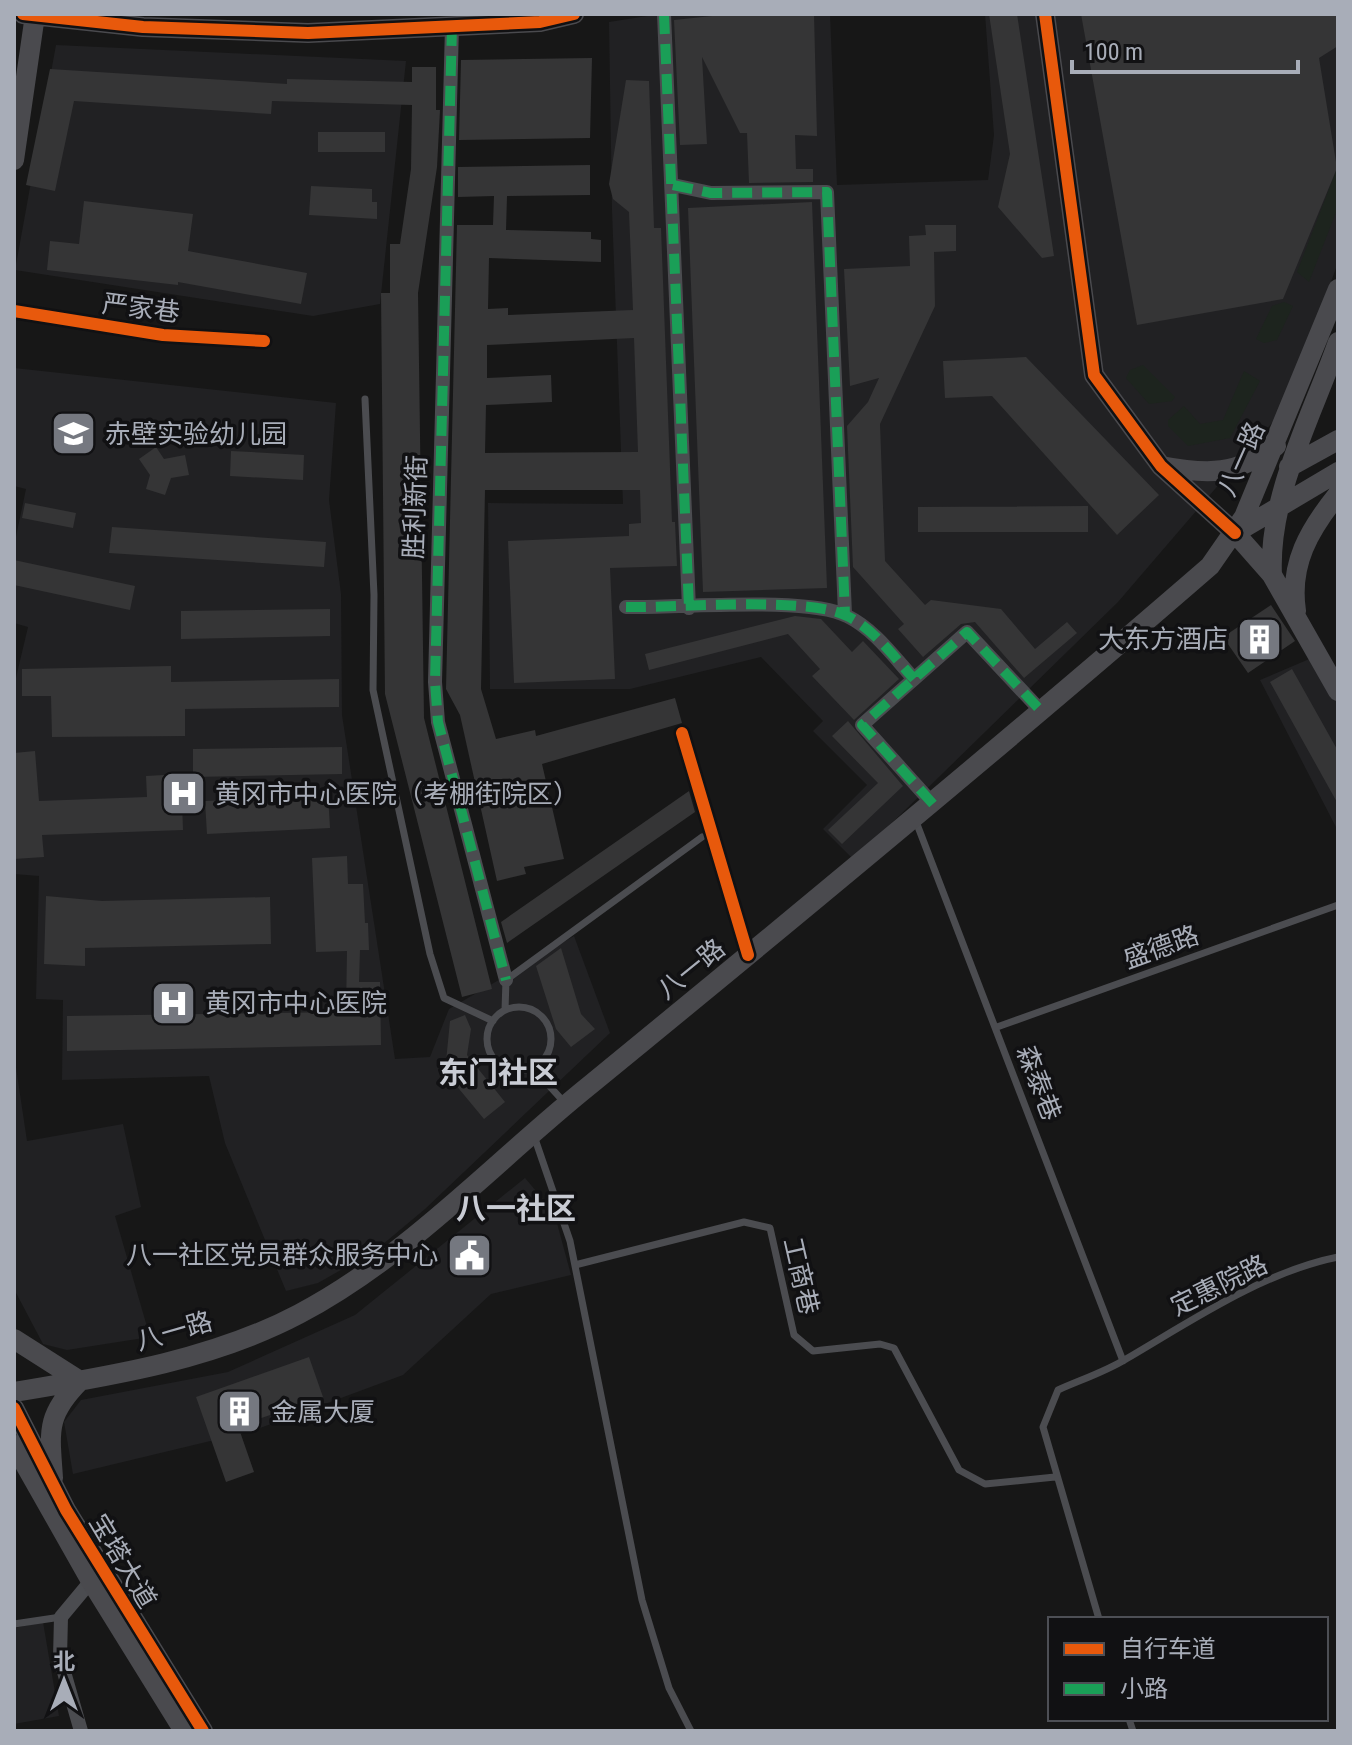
<svg xmlns="http://www.w3.org/2000/svg" width="1352" height="1745" viewBox="0 0 1352 1745" font-family="'Roboto Condensed','Noto Sans SC',sans-serif">
<style>
.built{fill:#212123}
.green{fill:#1d241e}
.building{fill:#353536;fill-rule:evenodd}
.lines{fill:none;stroke-linecap:round;stroke-linejoin:round}
.lane{stroke:#4b4c50;stroke-width:7}
.street{stroke:#4b4c50;stroke-width:14}
.secondary{stroke:#4a4a4e;stroke-width:20}
.quiet{stroke:#1a9f57;stroke-width:10;stroke-dasharray:20 10;stroke-linecap:butt}
.cycleway-casing{stroke:#111113;stroke-width:17}
.cycleway{stroke:#e8590c;stroke-width:12}
.labels{text-anchor:middle;stroke-width:7;stroke-linejoin:round;paint-order:stroke}
.street-label{font-size:26px;fill:#a8adb8;stroke:#111113}
.poi-label{font-size:26px;fill:#a8adb8;stroke:#111113;text-anchor:start}
.quarter-label{font-size:30px;font-weight:bold;fill:#c9ccd4;stroke:#111113}
</style>
<rect width="100%" height="100%" fill="#171717"/>
<!-- built -->
<path class="built" d="M660,14H830L837,185L988,180L994,135L985,14H1338V263L1282,411L1118,602L854,860L823,829L867,785L813,731L823,721L761,657L630,689H490L488,503L623,504L612,210L609,22Z
M56,45L406,61L380,304L313,316L15,270Z
M14,368L336,403L329,500L341,594L342,715L395,1059L430,1057L449,1009L574,936L610,1033L425,1209L376,1250L318,1283L286,1291L225,1143L209,1076L62,1080L63,1000L36,999L39,876L14,874V686L28,627L14,623V546L26,489L14,486Z
M1314,657L1338,702V831L1260,680Z
M14,1054L27,1141L123,1124L141,1207L115,1216L150,1337L67,1350L43,1344L14,1289Z
M525,1178L554,1212L571,1275L491,1294L403,1375L252,1431L73,1474L64,1422L81,1400L228,1372L355,1315Z
M43,1622L59,1716L14,1724V1628Z"/>
<!-- green -->
<path class="green" d="M1338,166V207L1309,282L1297,272Z
M1284,302L1293,306L1277,340L1264,343L1256,339L1272,306Z
M1143,365L1175,397L1172,401L1149,404L1126,378L1130,370Z
M1244,371L1260,381L1230,438L1188,446L1168,426V420L1184,406L1200,424L1223,420Z"/>
<!-- building -->
<path class="building" d="M731,14H814L817,136L795,135L796,169H813V182L749,183L747,133H740L702,57L707,144L680,145L674,20Z
M989,14H1017L1054,256L1042,258L998,207L1010,154Z
M1081,14H1338V46L1319,58L1337,168L1283,299L1137,325Z
M592,58L590,138L459,140L461,60Z
M412,67H436V110H440L437,167L418,293L424,718L492,989L462,997L385,694L381,293H390V244H400L411,169L412,105L272,101L271,114L74,101L55,191L26,185L50,69L287,84V79L412,82Z
M626,80L649,81L654,228H661L672,522H675L677,566L610,568L615,679L514,683L508,541L629,536V524L641,523L640,490H485L481,689L496,739L535,730L536,736L675,698L682,723L542,764L564,859L524,867L526,874L497,881L460,715L446,689L457,225H493L494,196L458,197V167L590,165V195L507,196L506,230L591,232V239L601,240V262L489,258L488,309L508,308V315L633,310L629,212L613,199L609,184ZM634,338L638,452L485,453L486,405L552,402L551,375L487,378V345Z
M318,132H385V152H318Z
M311,186L372,189V202H377V219L309,215Z
M84,201L193,214L188,251L307,273L301,304L178,282V285L47,270L50,241L79,244Z
M812,202L827,588L703,592L688,208Z
M925,225H956V251L934,252L935,306L880,424L885,561L925,605L931,600L1001,609L1035,649L1067,622L1077,633L1024,678L975,622L961,624L923,657L898,629L904,624L853,567L847,426L868,402L879,378L850,386L844,269L910,266L909,236L926,235Z
M1026,357L1159,495L1117,535L992,396L945,398L943,361Z
M156,447L164,459L185,455L189,475L171,478L165,495L146,489L150,475L139,459Z
M231,451L304,455L303,480L230,476Z
M25,503L76,513L73,528L22,518Z
M1088,506V532H918V507Z
M112,527L326,542L324,567L109,553Z
M14,560L135,586L130,610L14,585Z
M1271,605L1295,641L1248,673L1223,637Z
M330,609V636L181,639V611Z
M795,616L821,619L852,652L863,641L899,679L854,720L812,676L820,669L788,634L649,670L645,654Z
M171,666V682L339,679V707L185,709V736L52,737L51,696H22V669Z
M1292,669L1338,751V804L1270,682Z
M848,721L903,786L842,844L828,830L878,783L832,736Z
M342,747V774L193,777V749Z
M35,751L39,801L147,797L146,776L181,774L183,830L42,835L44,857L14,859V753Z
M689,791L695,812L507,943L501,922Z
M328,795L330,828L207,834L205,801Z
M347,856L348,884H363L365,923H368L369,950H360L359,982H380L381,1045L67,1051V1016L346,1012L347,951L316,952L312,858Z
M46,896L102,901L270,897L271,944L85,948V966L44,964Z
M561,948L581,1014L595,1029L571,1047L556,1029L536,966Z
M465,1015L471,1029L467,1055L505,1102L484,1119L445,1072L450,1021Z
M309,1357L323,1397L238,1426L254,1472L226,1482L196,1397Z"/>
<g class="lines">
<!-- lane -->
<path class="lane" d="M365,399L374,595L373,690L430,954L444,998L493,1021
M915,819L1123,1361
M487 1039a32 32 0 1 1 64 0a32 32 0 1 1-64 0Z
M505,1010L506,980L702,837
M997,1027L1338,905
M533,1068L564,1102
M534,1136L570,1241L642,1600L669,1688L691,1731
M575,1265L744,1222L770,1228L794,1335L813,1351L880,1344L894,1348L959,1470L985,1484L1055,1477
M1099,1619L1043,1427L1058,1390C1080,1380 1105,1372 1126,1359C1191,1321 1263,1272 1338,1257
M14,1624L61,1617
M1129,1719L1133,1731"/>
<!-- street -->
<path class="street" d="M664,14L689,608
M452,26L435,682L438,722L506,980
M673,185L711,193L827,192L845,614
M14,311L163,335L264,341
M626,607C676,608 809,596 847,616C874,629 894,657 914,679
M682,733L748,955
M933,804L862,725L967,632L1042,712
M81,1731L60,1658L61,1617L91,1581"/>
<!-- secondary -->
<path class="secondary" d="M23,14L143,27L308,33L540,22L574,14
M1045,14L1094,375L1161,466L1235,533L1272,575L1338,691
M14,160L35,15
M1161,466C1209,475 1236,475 1276,446
M1289,467L1338,440
M1235,533L1338,472
M1272,575C1268,496 1312,416 1338,342
M1296,611C1289,564 1309,530 1338,494
M14,1339L80,1381
M14,1392C110,1376 212,1360 299,1314C409,1256 494,1162 590,1085C799,914 1006,743 1210,566L1244,517L1338,289
M14,1408L66,1510L203,1731
M14,1445L91,1581L184,1731
M53,1478C50,1432 45,1416 80,1381"/>
<!-- quiet -->
<path class="quiet" d="M664,14L689,608
M452,26L435,682L438,722L506,980
M673,185L711,193L827,192L845,614
M626,607C676,608 809,596 847,616C874,629 894,657 914,679
M933,804L862,725L967,632L1042,712"/>
<defs>
<path id="cycleway" d="M23,14L143,27L308,33L540,22L574,14
M1045,14L1094,375L1161,466L1235,533
M14,311L163,335L264,341
M682,733L748,955
M14,1408L66,1510L203,1731"/>
</defs>
<!-- cycleway casing -->
<use href="#cycleway" class="cycleway-casing"/>
<!-- cycleway -->
<use href="#cycleway" class="cycleway"/>
</g>
<!-- icons -->
<defs>
<symbol id="school-square" viewBox="-11 -11 22 22"><rect x="-9" y="-9" width="18" height="18" rx="4" fill="#757880" stroke="#111113"/><path d="M0-5L7-2L0 1L-7-2ZM-4 1L0 2.5L4 1V4Q0 6-4 4Z" fill="#fff"/></symbol>
<symbol id="building-square" viewBox="-11 -11 22 22"><rect x="-9" y="-9" width="18" height="18" rx="4" fill="#757880" stroke="#111113"/><path d="M-4-6H4V6H1V3H-1V6H-4ZM-2.5-4.3h1.7v1.8h-1.7ZM.8-4.3h1.7v1.8H.8ZM-2.5-1h1.7V.8h-1.7ZM.8-1h1.7V.8H.8Z" fill="#fff"/></symbol>
<symbol id="hospital-square" viewBox="-11 -11 22 22"><rect x="-9" y="-9" width="18" height="18" rx="4" fill="#757880" stroke="#111113"/><path d="M-5-5h3v3.5h4V-5h3V5h-3V1.5h-4V5h-3Z" fill="#fff"/></symbol>
<symbol id="civic-square" viewBox="-11 -11 22 22"><rect x="-9" y="-9" width="18" height="18" rx="4" fill="#757880" stroke="#111113"/><path d="M-.6-6.5H3V-4.5H.6V-3L4-1V1h2V6H-6V1h2V-1L-.6-3ZM-1.2 2.5V6h2.4V2.5Z" fill="#fff"/></symbol>
</defs>
<g fill-rule="evenodd">
<use href="#school-square" x="48" y="408" width="51" height="51"/>
<use href="#building-square" x="1234" y="614" width="51" height="51"/>
<use href="#hospital-square" x="158" y="768" width="51" height="51"/>
<use href="#hospital-square" x="148" y="978" width="51" height="51"/>
<use href="#civic-square" x="444" y="1230" width="51" height="51"/>
<use href="#building-square" x="214" y="1386" width="51" height="51"/>
</g>
<g class="labels">
<!-- street labels -->
<g class="street-label">
<text transform="translate(141 308) rotate(7)" y="9">严家巷</text>
<text transform="translate(1241 459) rotate(-66)" y="9">八一路</text>
<text transform="translate(415 507) rotate(-88)" y="9">胜利新街</text>
<text transform="translate(1161 947) rotate(-20)" y="9">盛德路</text>
<text transform="translate(691 969) rotate(-39)" y="9">八一路</text>
<text transform="translate(1039 1083) rotate(69)" y="9">森泰巷</text>
<text transform="translate(801 1276) rotate(77)" y="9">工商巷</text>
<text transform="translate(1219 1285) rotate(-26)" y="9">定惠院路</text>
<text transform="translate(174 1331) rotate(-16)" y="9">八一路</text>
<text transform="translate(123 1561) rotate(59)" y="9">宝塔大道</text>
</g>
<!-- poi labels -->
<g class="poi-label">
<text x="105" y="443">赤壁实验幼儿园</text>
<text x="1228" y="648" text-anchor="end">大东方酒店</text>
<text x="215" y="803">黄冈市中心医院（考棚街院区）</text>
<text x="205" y="1012">黄冈市中心医院</text>
<text x="438" y="1264" text-anchor="end">八一社区党员群众服务中心</text>
<text x="271" y="1421">金属大厦</text>
</g>
<!-- quarter labels -->
<g class="quarter-label">
<text x="498" y="1083">东门社区</text>
<text x="516" y="1219">八一社区</text>
</g>
</g>
<!-- border -->
<rect width="1352" height="1745" fill="none" stroke="#a8adb8" stroke-width="32"/>
<!-- legend -->
<rect x="1048" y="1617" width="280" height="104" fill="#111113" stroke="#4d4f55" stroke-width="2"/>
<rect x="1064" y="1643" width="40" height="12" fill="#e8590c" stroke="#4d4f55" stroke-width="2"/>
<text x="1120" y="1657" font-size="24" fill="#a8adb8">自行车道</text>
<rect x="1064" y="1683" width="40" height="12" fill="#1a9f57" stroke="#4d4f55" stroke-width="2"/>
<text x="1120" y="1697" font-size="24" fill="#a8adb8">小路</text>
<!-- north arrow -->
<g transform="translate(64 1681)" stroke="#111113" stroke-width="6" paint-order="stroke">
<path d="M0-6L14 30L0 20L-14 30Z" fill="#a8adb8"/>
<text y="-12" font-size="22" font-weight="bold" text-anchor="middle" fill="#a8adb8">北</text>
</g>
<!-- scale -->
<path d="M1072 60v12h226v-12" fill="none" stroke="#a8adb8" stroke-width="4"/>
<text x="1084" y="60" font-size="24" fill="#a8adb8" stroke="#111113" stroke-width="6" paint-order="stroke">100 m</text>
</svg>
